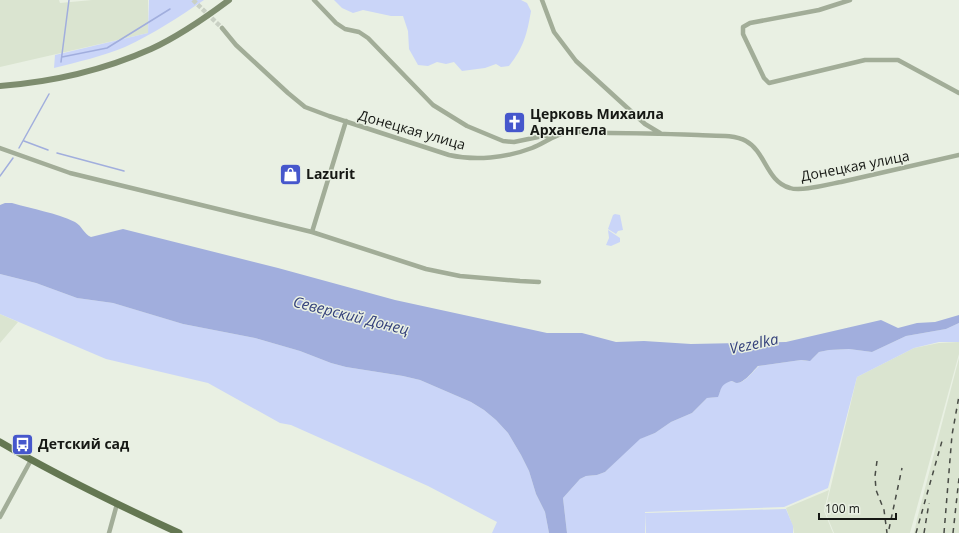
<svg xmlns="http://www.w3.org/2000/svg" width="959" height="533" viewBox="0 0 959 533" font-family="'Open Sans',sans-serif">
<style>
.built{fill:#dae4d0}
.green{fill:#cad5f8}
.water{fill:#a1aedd}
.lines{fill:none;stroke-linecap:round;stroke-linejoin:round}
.stream{stroke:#a1aedd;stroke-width:1.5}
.minor-tunnel{stroke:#c9d0c4;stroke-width:4.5;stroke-dasharray:4.5 2;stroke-linecap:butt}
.minor{stroke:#a2ad98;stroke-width:4.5}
.secondary{stroke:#7e8d6f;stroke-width:6}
.primary{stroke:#647752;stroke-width:7}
.rail{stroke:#484b45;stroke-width:1.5;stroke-dasharray:5 5;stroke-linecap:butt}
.labels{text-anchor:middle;stroke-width:3;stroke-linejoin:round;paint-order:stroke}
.poi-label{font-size:14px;font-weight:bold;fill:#161814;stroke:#e9f0e3;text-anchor:start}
.street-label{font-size:14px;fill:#161814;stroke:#e9f0e3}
.water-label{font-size:15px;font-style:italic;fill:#34417b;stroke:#e9f0e3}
</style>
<rect width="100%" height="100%" fill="#e9f0e3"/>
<!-- built -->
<path class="built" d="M0,0H59L60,3L92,0H148V33L0,67Z
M0,314L18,322L0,343Z
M959,342V354L910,533H834L825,511L857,377L914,348L939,343Z
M959,358V533H914L917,519Z
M829,490L824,511L833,533H794L793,527L786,508Z"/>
<!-- green -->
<path class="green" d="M149,0H204C179,17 153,34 125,47C103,56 78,62 54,68L55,55L148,33Z
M334,0H521L527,3L531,11C527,34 524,47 509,66L501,67L496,64L485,68L462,71L454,62L446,64L437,62L428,66L418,65L409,49L408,31L403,16H391L363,10L353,13L342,8Z
M615,214L620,215L623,230L618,231L616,234L608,229L613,215Z
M608,230L620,238V242L611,246L606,245L609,238Z
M0,274L36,283L77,298L113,303L183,324L255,338L300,351L331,363L346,367L403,376L420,380L471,402L484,410L496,420L508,433L521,455L529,471L536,494L545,512L549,533H492L497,522L428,486L291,425L280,423L208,383L106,359L0,314Z
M959,323V342H939L914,348L857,377L828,488L784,507L645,512V533H567L563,498L580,479L586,476L597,475L605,472L639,439L655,433L671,422L692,413L707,398L717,397C723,390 717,386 730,381C733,381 735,383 737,383C745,383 754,370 759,366L801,360L807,361L812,359L819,352L829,350L849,349L872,352L906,336L946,329Z
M786,509L793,526V533H646L645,513Z"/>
<!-- water -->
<path class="water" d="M5,203H12C33,209 56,213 75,222C82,226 84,234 91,237L123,229L278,268L395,300L547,333H582L616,342L644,341L691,344L786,342L881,320L898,328L917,323L935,322L959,315V323L946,329L906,336L872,352L849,349L829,350L819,352L810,361L801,360L758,366C754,370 744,383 737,383C735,383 733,381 731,381C720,385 722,388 718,397L707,398L692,413L671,422L655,433L640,439L605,472L597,475L586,476L580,479L563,498L567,533H549L545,512L536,494L529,471L521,455L508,433L496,420L484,410L471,402L420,380L403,376L346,367L331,363L300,351L255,338L183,324L113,303L77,298L36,283L0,274V205Z"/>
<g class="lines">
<!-- stream -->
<path class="stream" d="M62,57L107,48L170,9
M61,62L69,0
M24,141L48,150
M19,148L49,94
M57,153L124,171
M0,176L13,158"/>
<!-- minor-tunnel -->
<path class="minor-tunnel" d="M193,0L222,28"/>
<!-- minor -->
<path class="minor" d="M314,0L336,23L345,29L359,32L368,38L433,105L467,126L503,141L514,142L543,136H552
M542,0L554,32L576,61L645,124L660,133
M850,0L819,10L750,23L743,27V34L764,78L769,83L865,60H898L959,93
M222,28L236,45L288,93L305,107L329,116L449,155C475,161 506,158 532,148C545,143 556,133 571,132C584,131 597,133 610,133C640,133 669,134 698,135C711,136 734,134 746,141C766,152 766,181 790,188C801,192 829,184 841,182C880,173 920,164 959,155
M0,148L70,173L312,232L346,121
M312,232L426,269L460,276L520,281L539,282
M0,517L31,460
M109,533L117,504"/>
<!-- secondary -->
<path class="secondary" d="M0,86C52,82 104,70 151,49C179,36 205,18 229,0"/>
<!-- primary -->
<path class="primary" d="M0,442C58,476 118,505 179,533"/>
<!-- rail -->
<path class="rail" d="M877,461L875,476L876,490L884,510L887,533
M889,529L902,468
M916,533L942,441
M924,533L929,503
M944,533L952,435L959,396
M953,533L959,478"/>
</g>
<!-- icons -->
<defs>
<symbol id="church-square" viewBox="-11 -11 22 22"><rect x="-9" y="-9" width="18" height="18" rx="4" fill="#4657cc" stroke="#e9f0e3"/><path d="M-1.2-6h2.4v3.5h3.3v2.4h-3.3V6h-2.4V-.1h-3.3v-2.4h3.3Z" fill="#fff"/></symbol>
<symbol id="shop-square" viewBox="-11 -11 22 22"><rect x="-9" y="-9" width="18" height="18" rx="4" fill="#4657cc" stroke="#e9f0e3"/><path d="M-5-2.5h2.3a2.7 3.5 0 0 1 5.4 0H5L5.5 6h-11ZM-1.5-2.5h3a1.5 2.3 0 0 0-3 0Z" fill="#fff"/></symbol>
<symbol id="bus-square" viewBox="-11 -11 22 22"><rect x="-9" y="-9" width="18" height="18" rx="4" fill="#4657cc" stroke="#e9f0e3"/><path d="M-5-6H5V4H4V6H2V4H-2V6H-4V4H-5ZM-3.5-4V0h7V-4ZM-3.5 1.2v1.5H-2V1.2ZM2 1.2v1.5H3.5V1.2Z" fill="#fff"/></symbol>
</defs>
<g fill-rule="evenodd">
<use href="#church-square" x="502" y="110" width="25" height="25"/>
<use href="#shop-square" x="278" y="162" width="25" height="25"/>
<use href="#bus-square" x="10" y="432" width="25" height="25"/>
</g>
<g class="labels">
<!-- poi labels -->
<g class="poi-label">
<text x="530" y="119">Церковь Михаила<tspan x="530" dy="16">Архангела</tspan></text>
<text x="306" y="179">Lazurit</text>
<text x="38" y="449">Детский сад</text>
</g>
<!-- street labels -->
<g class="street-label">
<text transform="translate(412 130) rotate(16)" y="5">Донецкая улица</text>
<text transform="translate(855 166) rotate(-11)" y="5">Донецкая улица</text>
</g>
<!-- water labels -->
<g class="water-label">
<text transform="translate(351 316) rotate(14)" y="5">Северский Донец</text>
<text transform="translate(754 344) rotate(-12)" y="5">Vezelka</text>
</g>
</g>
<!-- scale -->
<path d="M819 513v6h77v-6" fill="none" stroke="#161814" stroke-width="2"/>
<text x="825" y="513" font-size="12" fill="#161814" stroke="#e9f0e3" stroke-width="3" paint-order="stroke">100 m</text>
</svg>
